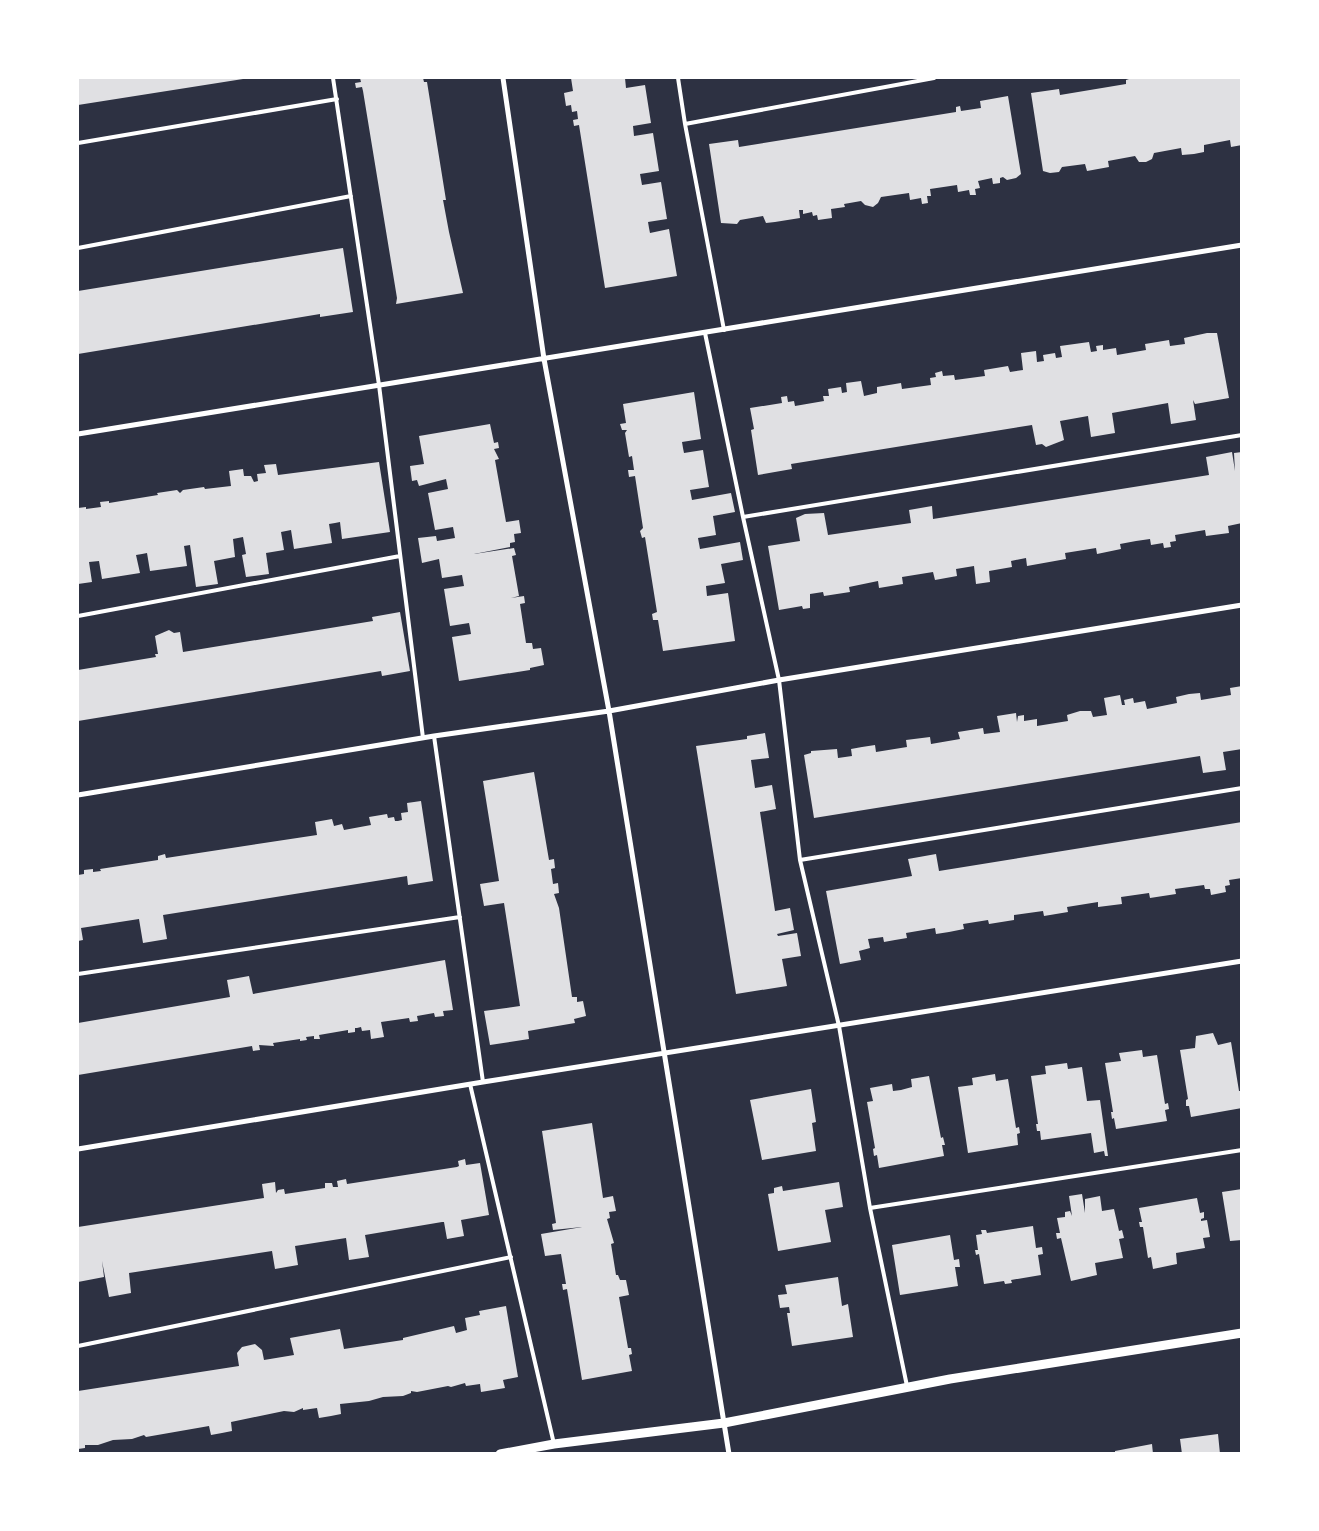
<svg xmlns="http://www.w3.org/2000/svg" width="1319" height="1531" viewBox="0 0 1319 1531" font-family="'Source Sans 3',sans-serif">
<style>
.building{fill:#e0e0e3}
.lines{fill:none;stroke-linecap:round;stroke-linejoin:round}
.service{stroke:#fff;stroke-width:4}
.minor{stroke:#fff;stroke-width:5}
.tertiary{stroke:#fff;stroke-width:9}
</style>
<rect width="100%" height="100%" fill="#2d3142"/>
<!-- building -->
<path class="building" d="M78,78H242L243,79L78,105Z
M360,78H423L424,82H427L446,200H443L449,232L463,293L396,304L397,298L363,91L362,87L356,88L355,83L361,82Z
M571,78H625L626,88L645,85L651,123L633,126L634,136L653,133L659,171L640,174L642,185L661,182L667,219L648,222L649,228L650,233L669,229L677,276L605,288L579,125L574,126L573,120L578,119L577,111L572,112L571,105L566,106L564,93L573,91Z
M1132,78H1242V145L1231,147L1230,140L1204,145V152L1194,154L1182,155L1181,148L1154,153L1152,159L1146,162H1139L1135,156L1108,161L1109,167L1087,171L1085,164L1062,167L1059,172L1050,173L1043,171L1031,93L1059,89L1060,95L1126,84V80Z
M1008,96L1021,174L1016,178L1007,180L1003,177L1000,178V183L993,184L992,178L978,181L980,188L975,189L976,195H970L969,190L958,192L957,185L930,189L931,196H927L928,203L922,204L921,198L910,200L909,193L881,197L878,203L873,207L865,205L861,201L844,204L845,207L831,209L832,218L818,220L817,215L813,216L812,212L803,214V210H799L800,218L775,222L766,223L763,216L740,220L737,224L721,223L709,144L738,140L739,147L956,112V107L960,106L961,111L981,108L980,101Z
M343,248L353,312L320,317V314L78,354V291Z
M1207,333H1217L1229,398L1195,404L1193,400L1196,420L1171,424L1168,403L1112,413L1115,433L1091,437L1088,416L1060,421L1064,440L1046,447L1042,444L1036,445L1032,425L791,464L792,469L758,475L751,430L754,429L750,408L782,403L781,397L787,396L788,402L794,401L795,406L824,401L823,396H829L828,389L841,387L842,393L847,392L846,383L861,381L864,396L877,393V387L901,383L902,389L931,385L930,378L936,377L935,373L942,371L943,376L954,375L955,380L985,376L984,370L1008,366L1010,372L1023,370L1021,353L1036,351L1037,362L1044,361L1043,355L1055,353L1056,358L1062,357L1060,346L1089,342L1091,352L1097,351L1096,346L1103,345V350L1116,348L1117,355L1146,350L1145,344L1169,340L1170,346L1185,344L1184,338Z
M694,392L701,439L682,442L683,448L684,453L703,450L709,487L690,490L692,500L731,493L735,512L713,516L716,535L698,538L700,549L740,542L743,560L721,564L725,583L706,586L707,596L728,593L735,641L663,651L658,620H653L652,614L657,612L645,537L642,538L640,531L643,528L635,476L629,477L628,470H634L632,456L629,457L625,433L627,430H622L620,424L626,423L623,404Z
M490,424L494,443L498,442L499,448L494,449L499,459L495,460L506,522L519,520L521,533L514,534L515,542L510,543V547L474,554L514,548L516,555L512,556L519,596L511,598L524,596L525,603L520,604L526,643H532L533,649L541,648L544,665L530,668V670L459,681L452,637L471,634L470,628L469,623L450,626L444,589L464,586L462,575L442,578L439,559L422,563L418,538L436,536L437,541L455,538L453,527L435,530L428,493L448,489L446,479L419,486L417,480L412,481L410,466L424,464L419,436Z
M1232,452L1235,471L1234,453L1242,452V523L1228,526L1229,533L1206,536L1205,530L1175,535L1176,541L1170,542L1171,547L1164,548L1163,543L1151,545L1150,539L1136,541L1120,544L1121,549L1097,554L1096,548L1065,553L1066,559L1027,566L1026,558L1011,561L1012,567L989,571L990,582L976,584L974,566L956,569L957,576L935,580L933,572L902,577L903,584L879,588L878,581L849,587L850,592L824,596L823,592L810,594V608L803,609L802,606L779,610L768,546L800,541L796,518L805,514L824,513L828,535L911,523L909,510L932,506L933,519L1209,475L1206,457Z
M379,462L390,532L342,539L340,522L335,523L329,524L332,543L294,549L291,530L281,532L284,550L266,553L269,574L246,577L242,555L246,554L243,537L233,539L235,557L214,561L218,584L196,587L190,545L184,546L187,566L150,571L147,553L142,554L136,555L140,573L102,579L99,561L89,562L92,582L78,584V508L86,507V509L101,507L100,502L109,501V503L158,495L157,493L177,490L180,493L183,490L204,487L205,489L231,486L229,471L243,469L244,476H251L254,482L258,481L257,474L266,473L264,465L276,464L278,475Z
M400,612L410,671L382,676L381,671L78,721V670L156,657L155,654H158L155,636L169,630L174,633L180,632L183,652L373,621L372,617Z
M1242,686V749L1223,752L1226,770L1203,773L1200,756L814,818L804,755L811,753V751L837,749L838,758L852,756L851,749L862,747L875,745L876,752L907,747L906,740L930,737L931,744L960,739L958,732L983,728L984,734L1000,732L997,716L1016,713L1017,722L1018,716L1024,715V721L1037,719V726L1068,721L1067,715L1080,711H1091L1093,717L1107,715L1104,698L1120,695L1122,705H1125L1124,700L1133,698L1134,703L1145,701L1147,709L1177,703L1176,697L1189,694L1200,693L1201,700L1231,695L1230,688Z
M765,733L769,758L751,760L755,788L772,785L776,809L760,812L775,911L790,908L794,930L777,934L778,936L797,933L801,956L782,959L787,986L736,994L696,746L747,739V736Z
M534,772L549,860L554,859L555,868L551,869L553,884L558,883L559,893L554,894L559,908L572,997H577V1002L583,1001L586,1016L574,1019L575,1023L528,1031L529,1039L490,1045L484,1011L520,1006L504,903L484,906L480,884L499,881L483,781Z
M421,801L433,881L408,885L407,876L163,915L167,939L143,943L139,919L81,928L83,940L78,941V875L84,874V870L93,869V872L101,871L100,869L158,860V856L165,854L166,858L317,835L315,822L332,819L334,826L342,824L344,830L371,825L369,817L387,814L388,818L394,817L395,821H398L402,820L401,813L408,812L407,803Z
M1242,822V878L1229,880L1230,885L1225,886L1226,892L1211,895L1210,889H1205L1204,885L1175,889L1176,894L1150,898L1149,893L1121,897L1122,904L1098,907V902L1067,907L1068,912L1044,916L1043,911L1014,915V920L989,924L988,920L963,924L964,929L949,932L936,934L935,928L906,933L907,938L895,940L884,942L883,937L868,939L870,948L859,951L861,960L840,964L826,891L912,876L908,859L936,854L939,871Z
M445,960L453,1010L443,1011L444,1016L435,1017L434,1013L417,1016L418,1021L410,1022L409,1018L381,1022L384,1037L371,1039L370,1030L362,1031L361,1027L357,1028H355V1032L348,1033V1030L319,1035L320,1039H314V1036L306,1037L307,1040L300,1041V1039L273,1043L274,1046L259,1045L260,1050L253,1051L252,1046L78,1075V1023L230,997L227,980L249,976L253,994Z
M1213,1033L1218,1045L1231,1042L1239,1091H1242L1240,1097L1242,1108L1191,1117L1189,1106H1186V1100L1188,1099L1180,1050L1195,1048L1196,1036Z
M1142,1050L1143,1057L1157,1055L1165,1104L1168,1103L1169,1109L1165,1110L1167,1121L1116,1129L1114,1118L1112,1119L1111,1112H1113L1105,1063L1121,1061L1119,1053Z
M1067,1063L1068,1069L1082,1067L1087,1101L1100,1100L1108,1156H1105L1104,1151L1094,1153L1091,1133L1041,1140L1040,1131H1037L1036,1124H1038L1031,1076L1046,1074L1045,1066Z
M995,1074L996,1081L1008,1079L1016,1128L1019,1127L1020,1133L1017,1134L1018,1145L968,1153L958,1087L973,1085L972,1078Z
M929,1076L941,1138L943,1137L945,1145H942L944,1156L879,1168L877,1155L874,1156L873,1149L875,1148L867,1102L873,1101L870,1088L892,1084L893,1091L901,1090L912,1087L911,1079Z
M811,1089L816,1122L812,1123L816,1151L762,1160L750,1100Z
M592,1123L603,1198L613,1196L616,1211L609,1212L610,1218L607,1219L614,1243L611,1244L616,1275H618L620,1280H626L629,1295L619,1297L628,1348H631L632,1354L629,1355L632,1371L582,1380L567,1289L563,1290L562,1284H566L561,1254L545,1256L541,1234L582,1227L553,1230L552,1224L556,1223L542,1131Z
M465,1159L466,1165L480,1163L489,1215L461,1220L464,1236L447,1239L444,1222H442L365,1235L369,1257L349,1260L346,1238L295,1246L298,1265L275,1269L272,1251L129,1273L131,1293L109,1297L102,1261L104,1277L78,1282V1227L264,1198L262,1184L275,1182L276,1193L278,1190L284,1189L285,1194L325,1188V1183H332L333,1187H338L337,1181L346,1179L347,1184L457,1167L459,1166L458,1161Z
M839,1182L843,1207L825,1210L831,1242L778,1251L768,1194L774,1193V1188L782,1186L783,1191Z
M1242,1189V1240L1230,1241L1222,1192Z
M1082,1194L1085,1213V1199L1100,1196L1102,1211L1114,1209L1119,1231L1122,1230L1124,1238L1119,1239L1123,1258L1095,1263L1097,1275L1071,1281L1061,1238L1057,1239L1056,1233H1060L1057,1218L1065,1217V1212L1070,1211L1072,1216L1069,1196Z
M1197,1198L1200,1213L1204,1212V1218L1201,1219V1221L1207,1220L1210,1237L1203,1238L1205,1248L1176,1253L1177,1264L1153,1269L1151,1257L1148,1258L1143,1227H1140L1139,1222H1142L1139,1208Z
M1033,1226L1036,1248L1042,1247L1043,1254L1038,1255L1041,1275L1011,1280L1012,1283L1005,1284L1004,1281L984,1284L979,1254L976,1255L975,1250H978L976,1235L982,1234L981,1230H986L987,1233Z
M950,1235L954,1260L959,1259L960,1267H955L958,1286L900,1295L892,1245Z
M838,1277L842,1306L848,1304L853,1337L792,1346L787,1313H790L789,1307L780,1308L778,1295L787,1294L785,1285Z
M506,1306L518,1377L503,1380L505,1388L481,1392L480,1384L466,1386L465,1383L451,1387L448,1386L417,1392L411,1391V1393L403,1396L383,1397L369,1401L340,1404L341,1414L331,1416L319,1418L317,1408L303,1410V1408L294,1412L284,1411L231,1422L232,1431L222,1433L211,1435L209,1426L146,1437L144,1435L132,1439L113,1440L98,1445H85V1448L78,1449V1391L239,1366L237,1353L242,1347L255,1344L262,1350L264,1360L294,1355L290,1338L340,1329L344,1349L403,1340V1338L454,1326L456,1333L467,1330L465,1318L480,1315L479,1311Z
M1218,1434L1220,1454H1182L1180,1439Z
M1152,1444L1153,1454H1115V1451Z"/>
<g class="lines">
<!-- service -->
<path class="service" d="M333,78L379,385L423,738
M678,78L685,124L724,330
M685,124L934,78
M78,143L337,99
M78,248L351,196
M705,333L743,517
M78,616L400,556
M434,736L483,1082
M800,860L779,680L743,517L1242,435
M78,974L460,917
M470,1084L554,1444
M870,1208L839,1026L800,860L1242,788
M78,1346L511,1257
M907,1386L870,1208L1242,1150"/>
<!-- minor -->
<path class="minor" d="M503,78L544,359L609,711L729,1454
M78,434L1242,245
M78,795L434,736L609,711L779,680L1242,605
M78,1149L483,1082L1242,961"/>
<!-- tertiary -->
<path class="tertiary" d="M500,1454L554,1444L724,1423L950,1379L1242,1333"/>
</g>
<!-- border -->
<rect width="1319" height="1531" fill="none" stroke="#ffffff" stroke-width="158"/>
</svg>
